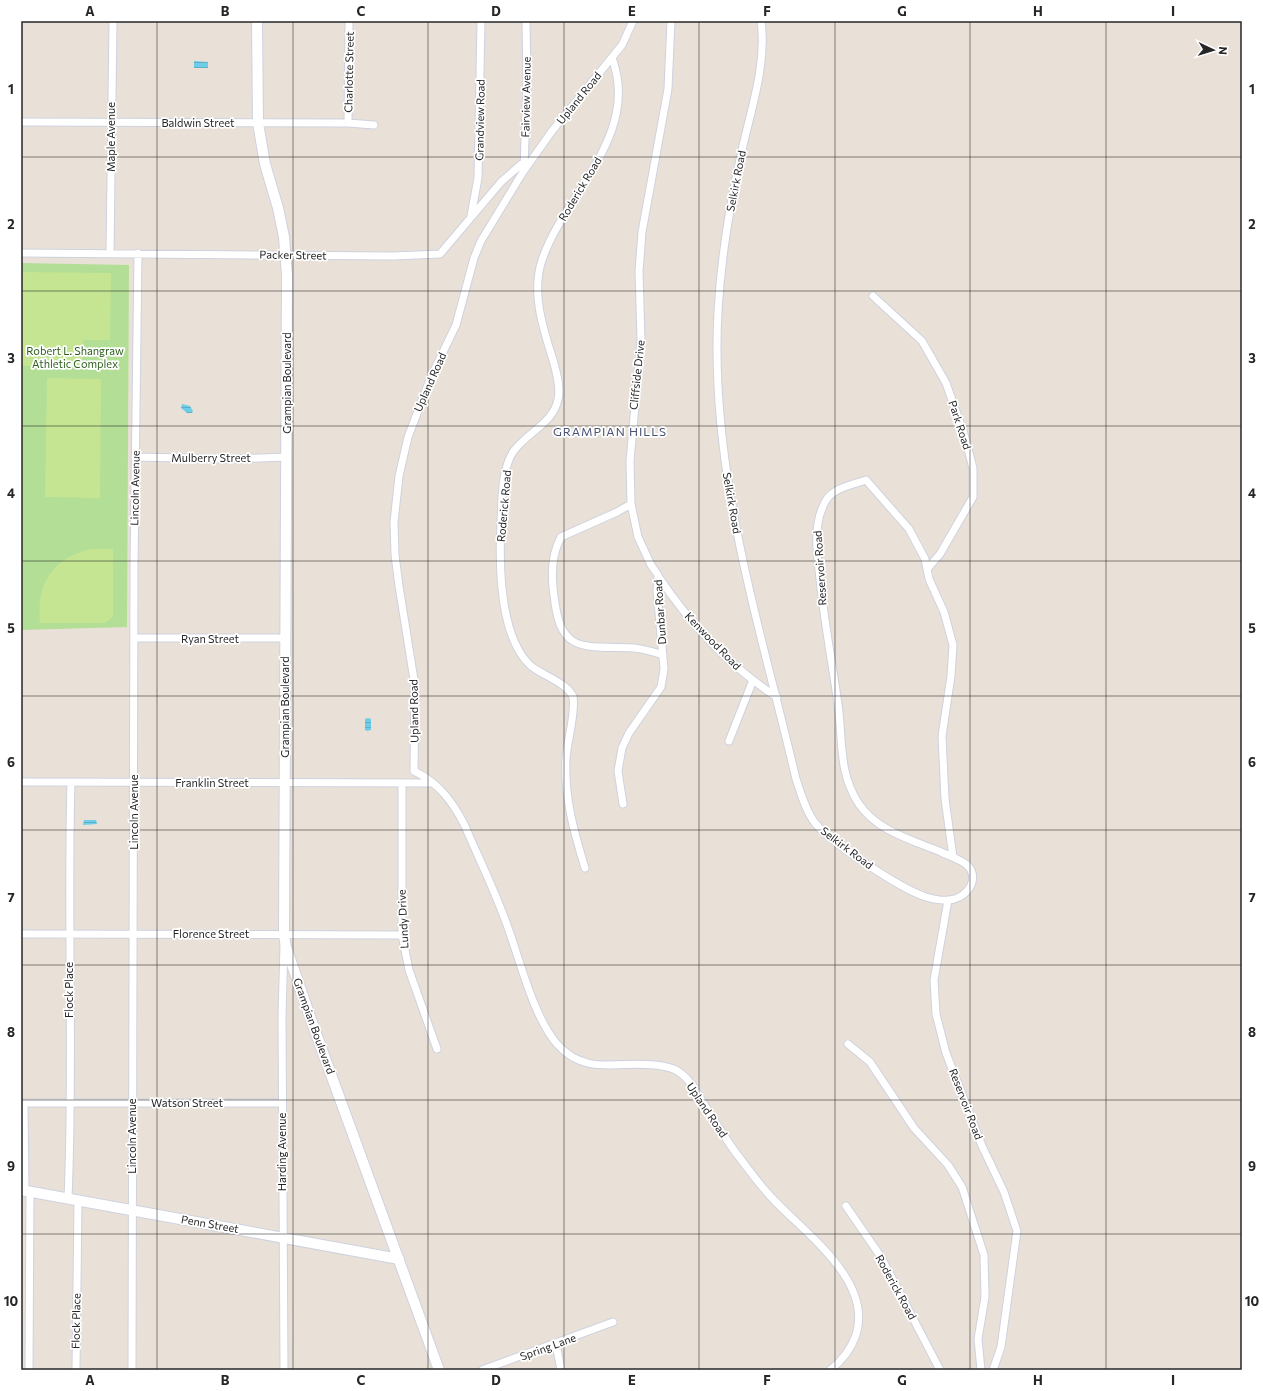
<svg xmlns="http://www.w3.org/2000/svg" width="1263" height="1391" viewBox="0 0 1263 1391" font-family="Commissioner,sans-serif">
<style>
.park{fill:#b2de96}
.pitch{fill:#c5e592}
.water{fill:url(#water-rules)}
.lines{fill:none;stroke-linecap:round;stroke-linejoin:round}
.street-casing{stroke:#ced2df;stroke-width:9}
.secondary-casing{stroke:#ced2df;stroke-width:12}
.street{stroke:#fff;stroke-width:7}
.secondary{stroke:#fff;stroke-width:10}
.grid{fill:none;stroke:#262626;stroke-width:1;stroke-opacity:0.55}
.labels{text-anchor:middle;stroke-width:3.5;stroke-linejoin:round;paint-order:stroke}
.street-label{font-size:11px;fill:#262626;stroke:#fff}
.park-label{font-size:11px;fill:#2d5e1c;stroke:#fff}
.neighbourhood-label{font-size:12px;letter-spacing:1px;fill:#4a5374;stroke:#fff}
.neatline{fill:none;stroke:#262626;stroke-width:1.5}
.grid-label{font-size:13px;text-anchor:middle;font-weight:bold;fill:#262626}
</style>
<defs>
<pattern id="water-rules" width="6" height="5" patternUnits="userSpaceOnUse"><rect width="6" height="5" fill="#6ecde8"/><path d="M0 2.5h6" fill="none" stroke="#5fb0c7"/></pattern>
</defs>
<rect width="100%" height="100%" fill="#e9e1d8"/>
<!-- park -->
<path class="park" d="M21,263L129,265L127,627L21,630Z"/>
<!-- pitch -->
<path class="pitch" d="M21,272L111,273L110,340H83L82,367L22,366Z
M47,378L101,379L100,498L45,497Z
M91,549H113V617L105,623H40C36,584 52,558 91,549Z"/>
<!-- water -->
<path class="water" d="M194,61L208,62V68H194Z
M182,404L190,406L193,411L192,413H187L181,408Z
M368,718L371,719V730L367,731L365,730V719Z
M84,820H96L97,824L83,825Z"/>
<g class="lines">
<defs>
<path id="street" d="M633,21L622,45L552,131L523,172L481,241L474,258L456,325L431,377L408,437L399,476L394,522L395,555L399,586L415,686L414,771C439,783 453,802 465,826C479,859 495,891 507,925C520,960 533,1016 557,1044C588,1079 624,1058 662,1066C668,1067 674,1068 679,1072C690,1079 697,1093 704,1104C715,1122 726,1140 739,1157C750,1171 761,1187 774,1200C806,1234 873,1281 856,1335C851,1349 842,1361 830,1370
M761,21C767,64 751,109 742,150C730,203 721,257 718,311C709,471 760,625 796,779C801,793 805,810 815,823C831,843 901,889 926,897C939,901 957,903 967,891C974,884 975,872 967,865C960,859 949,856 941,852C912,840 877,831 859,804C838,773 843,739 838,704C832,662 824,621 820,579C818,561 815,541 818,523C819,516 822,508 825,502C832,488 852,485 866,480L909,529L925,559L929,579L944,612L953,645L951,676L942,736L945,799L953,857
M21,122L348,123L374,125
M348,123L349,21
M524,167L527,84L526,21
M471,216L478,178L481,21
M21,253L393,256L440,254L501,182L524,162
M110,253L113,21
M873,296L922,341L946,383L964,434L973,468V497L940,554L928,568
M135,457L230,459L287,457
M658,576C689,622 730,667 777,697
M134,638H285
M663,655C654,652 644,649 634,648C617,646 581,651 569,638C558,628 556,610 554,596C551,576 551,555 561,537L617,512L631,504L630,461L641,340L639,271L642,232L668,89L671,21
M729,741L753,680
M21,782L433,783
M402,783V935L409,970L437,1049
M623,804L618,771L622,748L629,733L661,687L664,669L657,591L658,575L651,565L638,537L631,504
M585,868C574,832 564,797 566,759C567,741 576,713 573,697C569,684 542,675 531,666C499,637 499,562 501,522C502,501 501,471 513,452C526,433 554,423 558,399C561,387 556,371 553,360C543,328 531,293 542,260C565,193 641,135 612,58
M948,900L934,980L936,1014L946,1053L963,1097L982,1146L1004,1192L1017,1231L1001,1347L993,1370
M21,934L402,935
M284,945L282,1016L284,1370
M848,1044L870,1062L914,1128L948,1165L962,1187L984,1255L985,1297L978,1339L981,1370
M21,1103H282
M24,1103L25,1191
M68,1198C74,1060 67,921 71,782
M846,1206L881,1257L940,1370
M556,1344L561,1370
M29,1370L30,1191
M76,1370L78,1200
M132,1370L134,567L138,253
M482,1370L613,1322"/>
<path id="secondary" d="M257,21L258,123L265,164L278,208L284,237L287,275L284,935L286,947L314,1028L439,1370
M21,1190L399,1259"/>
</defs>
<!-- street casing -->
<use href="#street" class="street-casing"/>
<!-- secondary casing -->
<use href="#secondary" class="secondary-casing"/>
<!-- street -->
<use href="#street" class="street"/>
<!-- secondary -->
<use href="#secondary" class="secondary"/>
</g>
<!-- grid -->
<path class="grid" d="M157,21V1370M293,21V1370M428,21V1370M564,21V1370M699,21V1370M835,21V1370M970,21V1370M1106,21V1370M21,157H1242M21,291H1242M21,426H1242M21,561H1242M21,696H1242M21,830H1242M21,965H1242M21,1100H1242M21,1234H1242"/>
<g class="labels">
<!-- street labels -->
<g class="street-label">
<text transform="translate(349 72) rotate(-89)" y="4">Charlotte Street</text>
<text transform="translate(526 97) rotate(-89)" y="4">Fairview Avenue</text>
<text transform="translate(579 98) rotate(-51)" y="4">Upland Road</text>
<text transform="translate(480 120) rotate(-89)" y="4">Grandview Road</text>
<text x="198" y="127">Baldwin Street</text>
<text transform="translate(111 137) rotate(-90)" y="4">Maple Avenue</text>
<text transform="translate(736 181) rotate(-79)" y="4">Selkirk Road</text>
<text transform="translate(580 189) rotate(-59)" y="4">Roderick Road</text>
<text transform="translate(293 255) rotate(1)" y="4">Packer Street</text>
<text transform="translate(637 375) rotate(-84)" y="4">Cliffside Drive</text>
<text transform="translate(430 382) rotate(-66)" y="4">Upland Road</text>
<text transform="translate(287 383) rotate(-90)" y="4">Grampian Boulevard</text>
<text transform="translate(960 425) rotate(72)" y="4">Park Road</text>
<text x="211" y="462">Mulberry Street</text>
<text transform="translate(135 488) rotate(-89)" y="4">Lincoln Avenue</text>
<text transform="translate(732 503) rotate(80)" y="4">Selkirk Road</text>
<text transform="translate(504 506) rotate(-85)" y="4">Roderick Road</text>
<text transform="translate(820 568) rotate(-94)" y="4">Reservoir Road</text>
<text transform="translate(660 612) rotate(-94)" y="4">Dunbar Road</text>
<text x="210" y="643">Ryan Street</text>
<text transform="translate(713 641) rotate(46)" y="4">Kenwood Road</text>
<text transform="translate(285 707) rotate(-90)" y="4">Grampian Boulevard</text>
<text transform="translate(414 711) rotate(-91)" y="4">Upland Road</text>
<text x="212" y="787">Franklin Street</text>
<text transform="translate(134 812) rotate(-90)" y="4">Lincoln Avenue</text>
<text transform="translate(847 848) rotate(37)" y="4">Selkirk Road</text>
<text transform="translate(403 919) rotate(-93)" y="4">Lundy Drive</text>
<text x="211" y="938">Florence Street</text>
<text transform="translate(69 990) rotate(-90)" y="4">Flock Place</text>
<text transform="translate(314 1026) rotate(70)" y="4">Grampian Boulevard</text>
<text x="187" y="1107">Watson Street</text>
<text transform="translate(966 1104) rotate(69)" y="4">Reservoir Road</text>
<text transform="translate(707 1110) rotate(56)" y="4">Upland Road</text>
<text transform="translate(132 1136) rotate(-90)" y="4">Lincoln Avenue</text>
<text transform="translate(282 1152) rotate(-90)" y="4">Harding Avenue</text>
<text transform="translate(210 1224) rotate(10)" y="4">Penn Street</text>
<text transform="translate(896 1287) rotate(61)" y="4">Roderick Road</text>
<text transform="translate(76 1321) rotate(-89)" y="4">Flock Place</text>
<text transform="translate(548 1347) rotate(-20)" y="4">Spring Lane</text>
</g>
<!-- park labels -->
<g class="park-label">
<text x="75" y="355">Robert L. Shangraw<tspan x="75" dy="13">Athletic Complex</tspan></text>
</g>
<!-- neighbourhood labels -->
<g class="neighbourhood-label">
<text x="610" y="436">GRAMPIAN HILLS</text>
</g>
</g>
<!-- border -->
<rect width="1263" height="1391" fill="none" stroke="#ffffff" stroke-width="44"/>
<!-- north arrow -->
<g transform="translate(1213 50) rotate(94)" stroke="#ffffff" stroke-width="3" paint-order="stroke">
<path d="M0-3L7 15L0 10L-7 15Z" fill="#262626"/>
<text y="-6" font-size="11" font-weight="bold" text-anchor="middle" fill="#262626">N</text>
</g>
<rect x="22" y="22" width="1219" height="1347" class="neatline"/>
<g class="grid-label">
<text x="90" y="16">A</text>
<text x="225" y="16">B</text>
<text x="361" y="16">C</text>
<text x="496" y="16">D</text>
<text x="632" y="16">E</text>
<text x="767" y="16">F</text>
<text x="902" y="16">G</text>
<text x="1038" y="16">H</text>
<text x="1173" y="16">I</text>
<text x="11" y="94">1</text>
<text x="1252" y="94">1</text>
<text x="11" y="229">2</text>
<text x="1252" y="229">2</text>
<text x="11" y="363">3</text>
<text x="1252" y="363">3</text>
<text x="11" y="498">4</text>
<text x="1252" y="498">4</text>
<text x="11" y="633">5</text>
<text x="1252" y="633">5</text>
<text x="11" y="767">6</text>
<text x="1252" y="767">6</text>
<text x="11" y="902">7</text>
<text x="1252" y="902">7</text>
<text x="11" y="1037">8</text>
<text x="1252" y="1037">8</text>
<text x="11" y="1171">9</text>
<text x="1252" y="1171">9</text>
<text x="11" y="1306">10</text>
<text x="1252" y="1306">10</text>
<text x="90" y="1385">A</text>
<text x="225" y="1385">B</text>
<text x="361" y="1385">C</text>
<text x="496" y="1385">D</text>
<text x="632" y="1385">E</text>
<text x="767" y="1385">F</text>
<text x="902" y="1385">G</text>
<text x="1038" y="1385">H</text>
<text x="1173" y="1385">I</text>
</g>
</svg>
